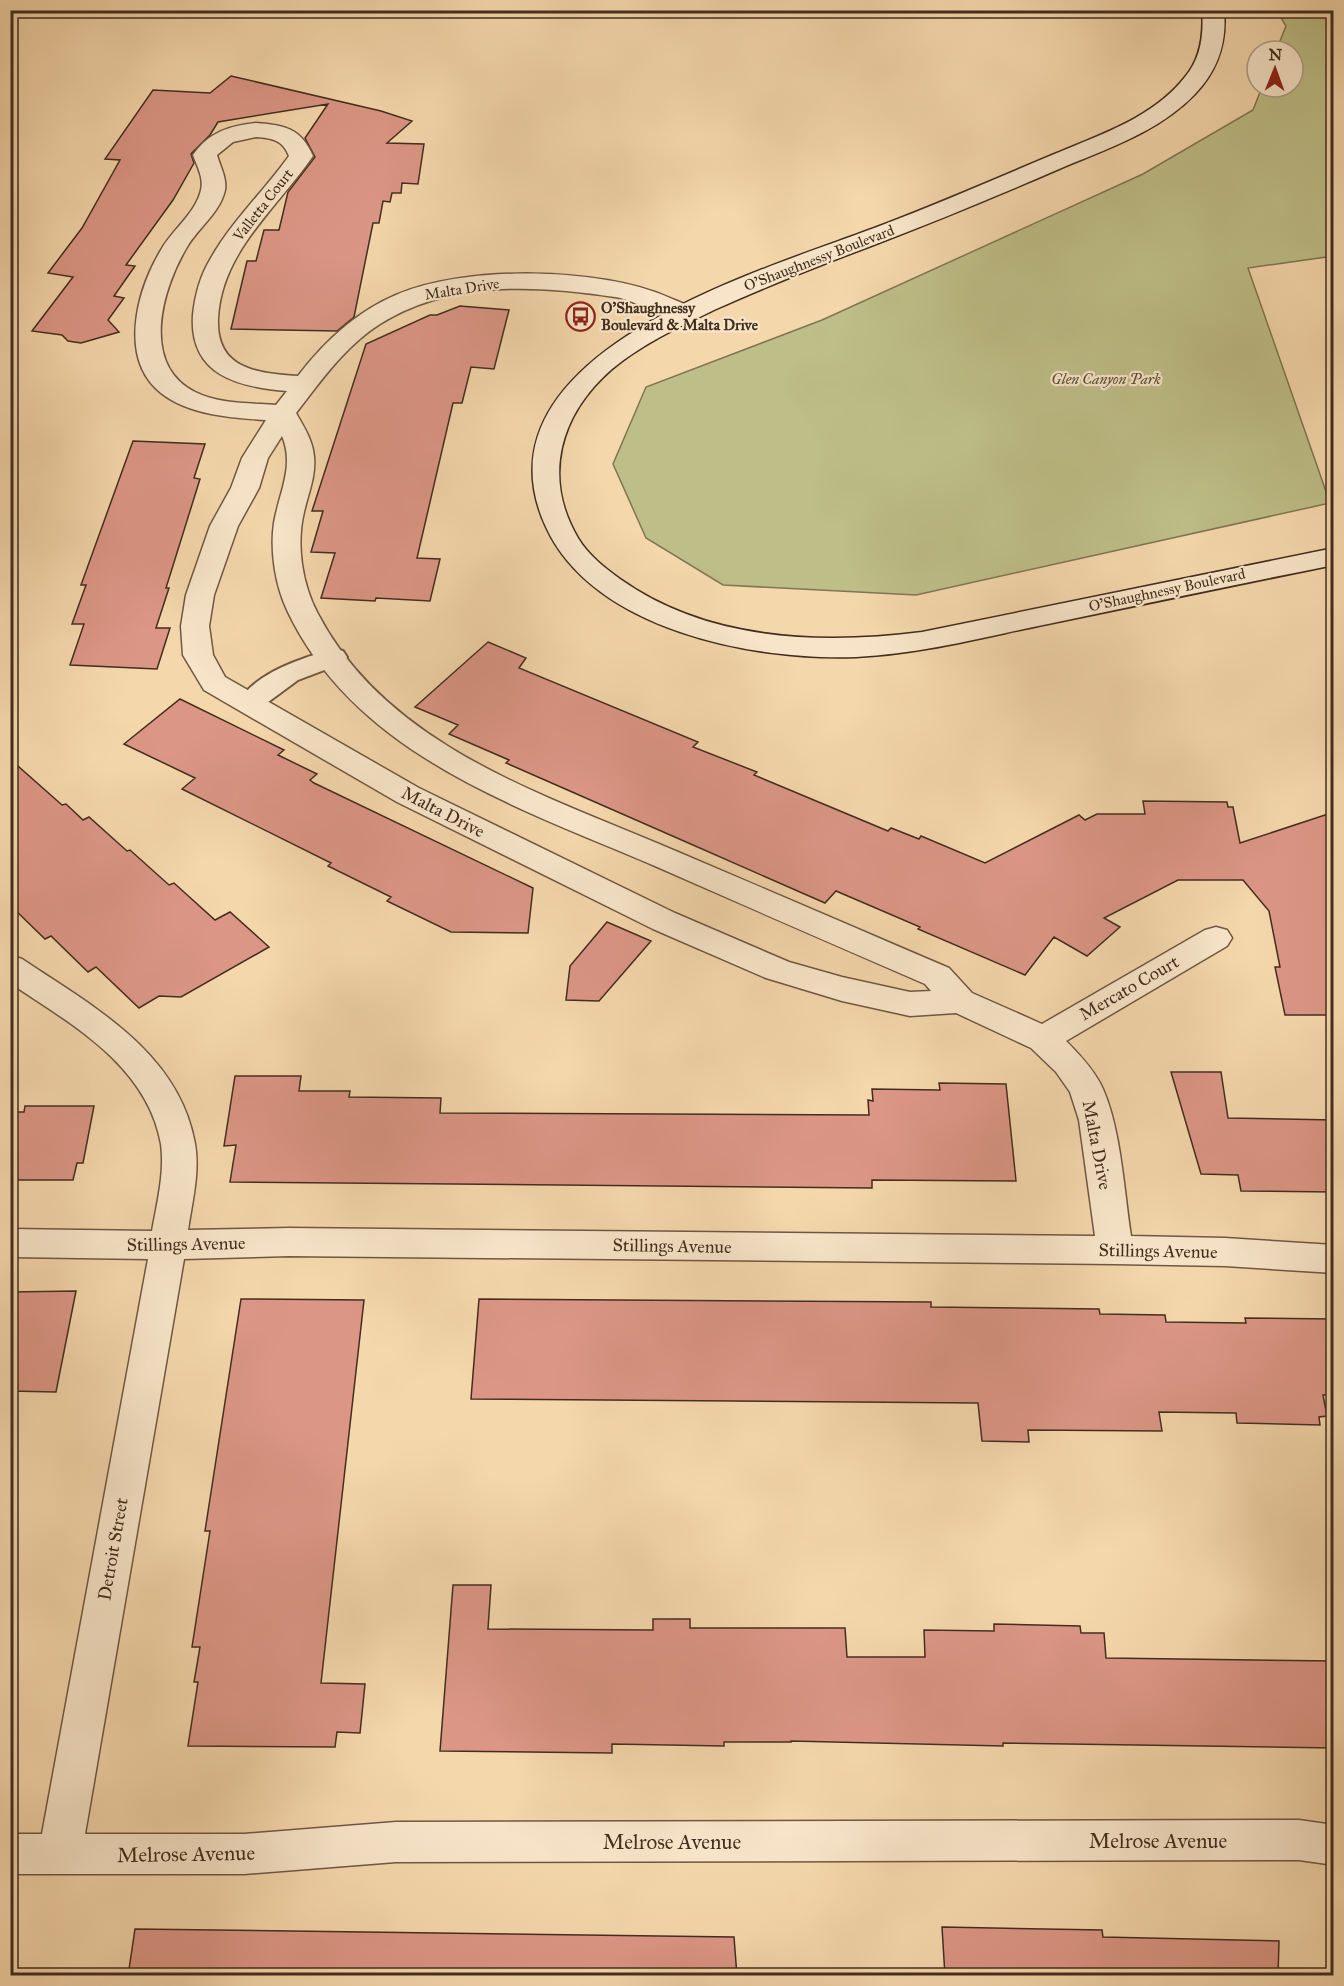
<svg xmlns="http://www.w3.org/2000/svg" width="1344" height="1986" viewBox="0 0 1344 1986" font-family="'IM FELL Great Primer',serif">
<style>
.green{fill:#bebe88;stroke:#807653;stroke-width:1.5}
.building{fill:#dc9686;stroke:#422e1e;stroke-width:1.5}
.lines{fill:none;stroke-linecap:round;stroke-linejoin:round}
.service-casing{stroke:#6f5842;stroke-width:4}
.minor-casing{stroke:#6f5842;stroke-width:3}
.secondary-casing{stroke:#422e1e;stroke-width:3}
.service{fill:#f8e5c9;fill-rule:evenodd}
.minor{fill:#f8e5c9;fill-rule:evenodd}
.secondary{fill:#f8e5c9;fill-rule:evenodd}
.labels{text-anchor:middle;stroke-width:4.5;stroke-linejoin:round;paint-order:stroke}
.far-street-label{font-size:15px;fill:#422e1e;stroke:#f8e5c9}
.far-poi-label{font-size:15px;font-weight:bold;fill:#422e1e;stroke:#f8e5c9;text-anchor:start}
.far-park-label{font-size:15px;font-style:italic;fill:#5b4b33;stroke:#f8e5c9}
.street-label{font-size:18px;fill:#422e1e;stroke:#f8e5c9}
.near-street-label{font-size:21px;fill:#422e1e;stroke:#f8e5c9}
</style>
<rect width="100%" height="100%" fill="#f5d7ac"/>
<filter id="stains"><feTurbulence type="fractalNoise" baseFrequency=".00333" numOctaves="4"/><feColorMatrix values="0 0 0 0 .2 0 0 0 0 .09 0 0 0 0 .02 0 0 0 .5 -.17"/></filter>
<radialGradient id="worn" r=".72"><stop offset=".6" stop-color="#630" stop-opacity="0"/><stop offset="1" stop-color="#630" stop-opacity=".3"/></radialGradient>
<!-- green -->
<path class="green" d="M1277,11H1333V256L1248,268L1330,503L916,595L723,585L646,538L613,464L646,387L822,320L1143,174L1253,110L1262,87H1293V51H1276L1286,26Z"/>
<!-- building -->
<path class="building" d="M231,76L381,111L412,121L387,143L424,144L418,184L402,183L401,193H392L390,202L383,201L379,223H373L354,317L337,331L231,329L247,261H256L264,230H279L288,192L315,157L305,138L328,104L218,122L210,135L191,154L194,163L173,200L126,265L135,266L114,296L124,298L108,320L119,332L81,343L68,341L62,335L32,331L73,277L48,273L82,228L120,160L105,159L153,90L210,93Z
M460,306L509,310L494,369L471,367L462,403H453L417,558L440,559L430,601L376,598L375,601L321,598L335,553L311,552L323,511H312L366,344L430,315H437Z
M133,441L205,444L194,478L200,479L166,588H169L156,628H170L157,669L70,665L84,624H72L86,585H81Z
M488,642L526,658L519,668L698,742L693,747L757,772L754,775L888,831L891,828L919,839L921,836L985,863L1079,815L1085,820L1097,814H1145L1143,801L1227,802L1228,807H1233L1240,843L1334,812V1015H1285L1275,967H1280L1269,911L1243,880H1178L1104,918L1120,927L1087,956L1054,937L1025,975L918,929L920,927L836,891L825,903L693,845L506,763L509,760L449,734L458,725L415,707Z
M180,699L284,750L278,755L317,774L310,780L314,783L533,888L528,933L451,932L387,901L391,897L328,866L331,863L182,789L195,778L124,744Z
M10,759L62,805L66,804L83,820L89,817L127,851L130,850L169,885L174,883L215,920L230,912L269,947L181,997L159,996L139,1008L96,967L88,972L51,936L45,939L10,905Z
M607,922L651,941L599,1001L566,1000L570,966Z
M1171,1072H1221L1228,1118L1334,1120V1192L1241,1191L1238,1175L1201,1174Z
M235,1076H301L299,1091H350L349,1097L441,1098L440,1113L869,1115L868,1100L873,1101L872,1089L940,1090L939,1083L1006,1084L1016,1181L872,1180V1188L230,1182L236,1145L224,1146Z
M25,1106H94L83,1163H77L73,1180H10V1112H24Z
M76,1291L56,1392L10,1391V1292Z
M241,1299L364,1300L321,1683L365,1684L360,1733L337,1732L335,1747L188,1746L198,1682H194L200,1647H192L210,1531H205Z
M479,1299L931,1302V1307L1099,1309L1100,1314L1165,1315L1166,1322L1246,1323L1245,1318L1334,1319V1395H1323L1327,1416L1319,1417L1320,1425L1237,1423L1236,1413L1159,1412L1162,1431L1028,1430L1029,1442L982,1441L978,1403L471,1399Z
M453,1585H491L488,1629L653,1630V1619H690V1628H845L847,1657H925L924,1630L994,1631V1624L1080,1626L1081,1633H1104L1106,1658L1334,1661V1748L1003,1743V1746L791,1741V1742H724V1746L612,1744V1753L440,1751Z
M942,1927L1102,1930L1103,1937L1279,1941L1278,1976H945Z
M135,1929L734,1937L737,1976H128Z"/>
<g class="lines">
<defs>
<path id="service" d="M334,649L343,651L347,657L343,663L298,680L260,708L251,710L242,708L238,702C257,672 302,658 334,649Z"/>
<path id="minor" d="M256,123C284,125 301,128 313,156C277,208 221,252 218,319C216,370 258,373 298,376C324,342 356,312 396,295C464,265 602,267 670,298C679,302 691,305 697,314L693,319C671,325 640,301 615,297C537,285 450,280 380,324C345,346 321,381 296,413C304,427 313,441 314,457C316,476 308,494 304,512C296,545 302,584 318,614C388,748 548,796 678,852C768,890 858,929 949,968L972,993L1042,1024L1205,930L1216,927L1227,930L1232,938L1227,946L1066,1041C1080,1055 1095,1071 1103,1089C1121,1130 1124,1191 1131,1236L1225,1238L1334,1245V1273L1225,1266L1115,1264L289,1256L184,1259L85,1834H244L396,1822L1299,1820L1334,1825V1865L1299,1860L396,1862L244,1874H10V1834H42L148,1259L10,1257V1229L152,1231C157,1203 165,1172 161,1144C147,1065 71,1024 10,983V955L22,959C92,1006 179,1052 195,1144C200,1172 192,1203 188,1230L289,1228L1095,1236L1079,1120L1070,1092L1056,1072L1031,1048L956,1013L910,1016L842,1001L766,978L653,929L397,802L204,690L183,655L181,626L186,595L210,526L231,488L242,458L266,420C232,418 189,415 161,393C118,359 137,290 161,250C172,230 196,213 201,190C204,178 197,166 193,155C209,132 229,126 256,123ZM256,137C272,138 283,140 289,156C264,191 232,221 211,258C200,276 195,295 193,315C189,375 238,387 287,391L276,405C250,403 219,404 195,392C140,364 162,289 187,247C198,228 220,213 225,190C227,178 220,166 217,155L233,142ZM282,436C295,466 279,493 274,523C270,551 275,584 287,610C355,755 518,807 655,866C745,906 835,945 925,984L931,991L910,992L842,977L789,962L675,913L419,788L225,677L213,655L209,626L214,595L238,526L259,488L268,458Z"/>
<path id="secondary" d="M1202,10H1224C1227,43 1218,70 1195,94C1159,132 1106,149 1059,169C997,196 934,222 871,246C818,266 765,287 714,310C679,327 642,344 612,369C560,414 542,477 578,538C588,555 605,568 620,579C707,641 820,645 922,632L1334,548V565C1238,584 1143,604 1048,624C984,637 921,654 856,657C754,661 593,630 546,527C466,354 764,270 877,227C938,204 997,178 1057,153C1102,134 1154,117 1185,77C1201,58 1204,35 1202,10Z"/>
</defs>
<!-- service casing -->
<use href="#service" class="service-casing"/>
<!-- minor casing -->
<use href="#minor" class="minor-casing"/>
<!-- secondary casing -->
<use href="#secondary" class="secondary-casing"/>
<!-- service -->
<use href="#service" class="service"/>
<!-- minor -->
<use href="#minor" class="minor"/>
<!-- secondary -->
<use href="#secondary" class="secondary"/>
</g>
<!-- icons -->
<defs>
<symbol id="bus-ring" viewBox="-11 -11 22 22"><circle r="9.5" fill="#f8e5c9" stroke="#8f2418" stroke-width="1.5"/><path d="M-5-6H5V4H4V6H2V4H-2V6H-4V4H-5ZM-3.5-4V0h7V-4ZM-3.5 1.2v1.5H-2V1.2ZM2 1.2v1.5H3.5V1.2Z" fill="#8f2418"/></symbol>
</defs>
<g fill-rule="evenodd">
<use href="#bus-ring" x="564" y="300" width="33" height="33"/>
</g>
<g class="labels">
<!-- far-street labels -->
<g class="far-street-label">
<text transform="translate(263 205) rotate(-52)" y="5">Valletta Court</text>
<text transform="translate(819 258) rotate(-21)" y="5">O'Shaughnessy Boulevard</text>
<text transform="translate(462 289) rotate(-9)" y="5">Malta Drive</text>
<text transform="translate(1167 590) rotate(-12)" y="5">O'Shaughnessy Boulevard</text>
</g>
<!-- far-poi labels -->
<g class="far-poi-label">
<text x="601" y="313">O'Shaughnessy<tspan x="601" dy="17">Boulevard &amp; Malta Drive</tspan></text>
</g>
<!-- far-park labels -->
<g class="far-park-label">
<text x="1106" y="384">Glen Canyon Park</text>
</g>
<!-- street labels -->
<g class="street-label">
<text transform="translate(443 812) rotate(27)" y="6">Malta Drive</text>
<text transform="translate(1129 988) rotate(-30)" y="6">Mercato Court</text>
<text transform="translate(1097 1145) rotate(79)" y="6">Malta Drive</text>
<text transform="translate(186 1244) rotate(-1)" y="6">Stillings Avenue</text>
<text transform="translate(672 1246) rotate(1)" y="6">Stillings Avenue</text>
<text transform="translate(1158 1251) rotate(1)" y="6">Stillings Avenue</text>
<text transform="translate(113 1549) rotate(-80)" y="6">Detroit Street</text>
</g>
<!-- near-street labels -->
<g class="near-street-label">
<text x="1158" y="1848">Melrose Avenue</text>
<text x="672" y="1849">Melrose Avenue</text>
<text transform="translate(186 1854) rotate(-1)" y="7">Melrose Avenue</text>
</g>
</g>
<!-- margin -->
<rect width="1344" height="1986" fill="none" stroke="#f5d7ac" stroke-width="36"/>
<rect x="12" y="12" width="1320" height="1962" fill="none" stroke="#422e1e" stroke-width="3"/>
<rect x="18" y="18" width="1308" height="1950" fill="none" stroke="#422e1e" stroke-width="1.5"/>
<!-- north arrow -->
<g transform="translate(1275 69) rotate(1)"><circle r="28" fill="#f8e5c9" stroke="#af9c85" stroke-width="1.5"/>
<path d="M0-4.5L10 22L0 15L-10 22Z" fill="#8f2418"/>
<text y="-9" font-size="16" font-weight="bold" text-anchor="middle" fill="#422e1e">N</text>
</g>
<rect width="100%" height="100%" filter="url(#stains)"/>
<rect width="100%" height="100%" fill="url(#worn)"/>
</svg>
